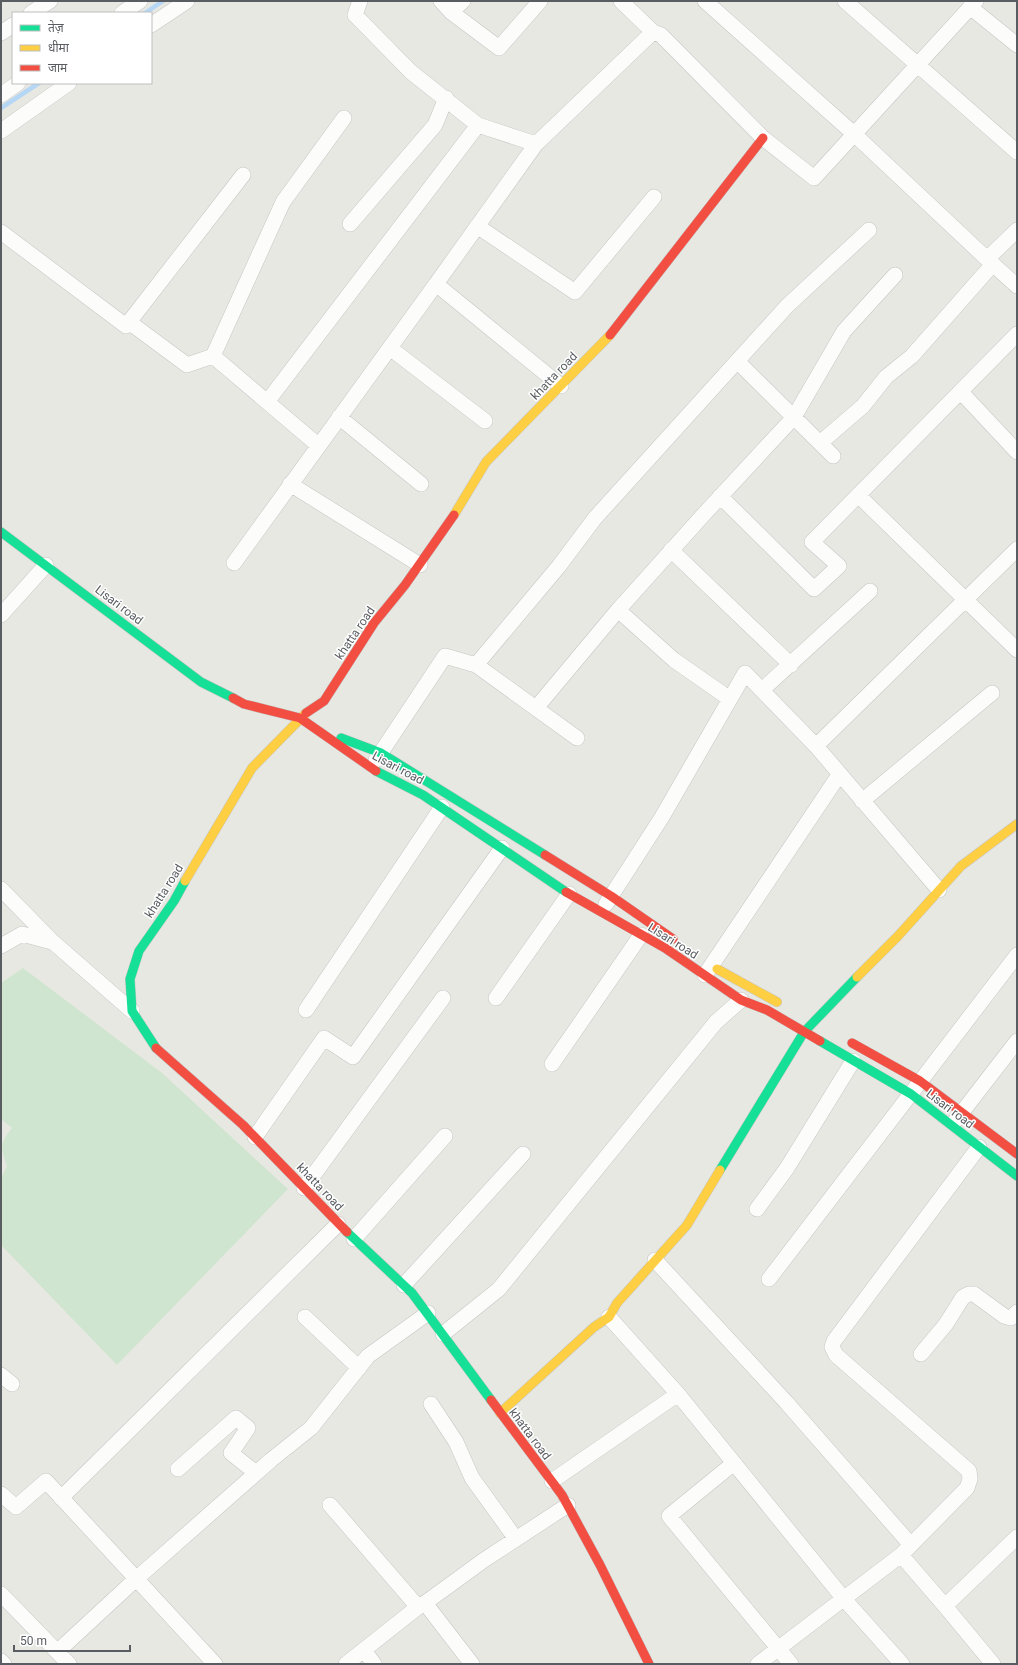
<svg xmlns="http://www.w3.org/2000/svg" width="1018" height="1665" viewBox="0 0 1018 1665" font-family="Roboto,'Noto Sans Devanagari',sans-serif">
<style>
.green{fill:#d0e5cf}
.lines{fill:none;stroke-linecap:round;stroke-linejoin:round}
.stream{stroke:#b5d6f4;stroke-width:4.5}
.street-casing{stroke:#c5c5c5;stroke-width:16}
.fast-casing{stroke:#c5c5c5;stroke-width:10}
.slow-casing{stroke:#c5c5c5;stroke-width:10}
.jam-casing{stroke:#c5c5c5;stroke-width:10}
.street{stroke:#fcfcfb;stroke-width:15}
.fast{stroke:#16e098;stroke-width:9}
.slow{stroke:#ffcf43;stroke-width:9}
.jam{stroke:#f24e42;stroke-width:9}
.labels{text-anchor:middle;stroke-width:3;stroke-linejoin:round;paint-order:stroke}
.street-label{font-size:12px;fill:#595c60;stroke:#fff}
</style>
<rect width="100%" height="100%" fill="#e8e8e3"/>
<!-- green -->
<path class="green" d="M23,968L162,1073L288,1189L117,1365L1,1245V1178L7,1166C0,1147 0,1143 12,1128L1,1119V983Z"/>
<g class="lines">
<!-- stream -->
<path class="stream" d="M145,13L163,1
M1,108L39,83"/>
<defs>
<path id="street" d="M360,1L355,15L411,72L478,125L536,144
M441,1L451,12L499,48L540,1
M621,1L653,32L661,35L763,138L814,178L976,1
M705,1L854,134L987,259
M845,1L1017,152
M970,7L1017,45
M451,12L463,1
M31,13L50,1
M122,13L140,1
M151,25L187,1
M1,33L13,25
M1,95L18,83
M1,131L69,83
M350,224L435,125L446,98
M477,226L575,292L654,197
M1017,230L987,259L1017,286
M1,232L126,326L243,175
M436,284L536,144L653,32
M129,322L187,365L213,356L319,446
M390,348L485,421
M213,356L283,202L344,118
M738,362L833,456
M961,392L1017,452
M267,402L478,125
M339,417L421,484
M820,443L863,406L886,377L912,356L993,264
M290,484L420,565
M858,495L1017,650
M720,496L814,589L839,566L812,542L1017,334
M671,550L791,665
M234,563L436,284L561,386
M1,615L46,565
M762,690L870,591
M730,699L674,660L618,610L705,513L794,417L844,331L895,275
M536,708L618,610
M577,738L476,665L559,566L595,518L787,306L869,230
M816,746L939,890
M376,760L445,656L476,665
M862,801L992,693
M1,889L53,942L132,1011
M606,904L662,817L745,673L816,746L1017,549
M1,946L22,934L52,942
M705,975L839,775
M496,998L569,894
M306,1010L442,807
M552,1064L641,935
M956,1120L1017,1041
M255,1137L324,1038L353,1057L502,848
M304,1188L443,998
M757,1209L787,1168L853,1061
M354,1239L445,1136
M655,1260L786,1402L911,1545
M769,1279L1017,955
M404,1285L523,1154
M305,1317L359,1368
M609,1317L678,1394L844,1599L902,1664
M443,1334L499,1289L716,1022L741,1000
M921,1354L946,1324L963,1297L969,1294H974L1004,1316L1011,1318L1017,1312
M1,1375L12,1384
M431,1404L456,1442L472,1478L516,1539
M734,1463L669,1516L791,1664
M178,1469L236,1418L248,1428L231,1453L256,1473
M552,1481L678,1394
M1,1494L16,1507L46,1481L215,1664
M61,1498L338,1224
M330,1505L418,1607L346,1664
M901,1555L967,1488L970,1479L969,1471L836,1355L832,1347L834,1341L979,1147
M1,1594L69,1664
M425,1603L484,1560L568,1505
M945,1606L993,1664
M418,1607L425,1603L472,1664
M364,1650L374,1664
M57,1652L136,1579L271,1460L311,1428L368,1356L428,1313
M1,1661L4,1664
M758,1664L901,1555L945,1606L1017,1537"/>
<path id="fast" d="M1,532L201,682L233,698
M341,738L381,753L545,855
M376,771L423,795L566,892
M820,1041L911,1094L1017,1176
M156,1048L132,1011L130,979L139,951L174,901L185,881
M720,1170L804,1032L857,977
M347,1232L412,1293L491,1400"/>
<path id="slow" d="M454,515L486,462L610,335
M185,881L252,768L306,713
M717,969L777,1002
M857,977L898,936L961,866L1017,824
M500,1413L594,1327L609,1317L617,1303L687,1225L720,1170"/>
<path id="jam" d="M610,335L763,138
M233,698L244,704L300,718L376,771
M306,713L324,701L374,623L405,585L454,515
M545,855L611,896L673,939
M566,892L665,948L741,1000L767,1010L820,1041
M852,1043L920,1081L1017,1154
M156,1048L243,1125L347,1232
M491,1400L562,1495L600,1565L649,1664"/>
</defs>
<!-- street casing -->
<use href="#street" class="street-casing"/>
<!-- fast casing -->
<use href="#fast" class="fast-casing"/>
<!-- slow casing -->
<use href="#slow" class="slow-casing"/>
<!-- jam casing -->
<use href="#jam" class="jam-casing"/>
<!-- street -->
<use href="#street" class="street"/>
<!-- fast -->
<use href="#fast" class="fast"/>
<!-- slow -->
<use href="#slow" class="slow"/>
<!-- jam -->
<use href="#jam" class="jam"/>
</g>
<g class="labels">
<!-- street labels -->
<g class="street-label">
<text transform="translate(554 376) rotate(-46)" y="4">khatta road</text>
<text transform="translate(119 605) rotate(37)" y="4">Lisari road</text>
<text transform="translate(355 633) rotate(-56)" y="4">khatta road</text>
<text transform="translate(398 768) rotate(28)" y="4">Lisari road</text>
<text transform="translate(164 891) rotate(-58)" y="4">khatta road</text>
<text transform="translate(673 941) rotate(32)" y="4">Lisari road</text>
<text transform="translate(950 1109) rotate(37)" y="4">Lisari road</text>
<text transform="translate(320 1187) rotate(46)" y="4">khatta road</text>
<text transform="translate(530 1434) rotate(53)" y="4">khatta road</text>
</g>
</g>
<!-- border -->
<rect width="1018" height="1665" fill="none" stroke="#595c60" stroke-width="4"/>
<!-- legend -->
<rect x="12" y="12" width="140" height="72" fill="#ffffff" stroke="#bdbebf"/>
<rect x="20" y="25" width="20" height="6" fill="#16e098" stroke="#bdbebf"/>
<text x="48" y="32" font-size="12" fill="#595c60">तेज़</text>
<rect x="20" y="45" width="20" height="6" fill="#ffcf43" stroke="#bdbebf"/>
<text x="48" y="52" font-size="12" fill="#595c60">धीमा</text>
<rect x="20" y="65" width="20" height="6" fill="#f24e42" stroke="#bdbebf"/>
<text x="48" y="72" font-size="12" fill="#595c60">जाम</text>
<!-- scale -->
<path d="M14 1645v6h116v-6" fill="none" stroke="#595c60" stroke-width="2"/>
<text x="20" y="1645" font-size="12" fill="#595c60" stroke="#ffffff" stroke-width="3" paint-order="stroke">50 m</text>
</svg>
